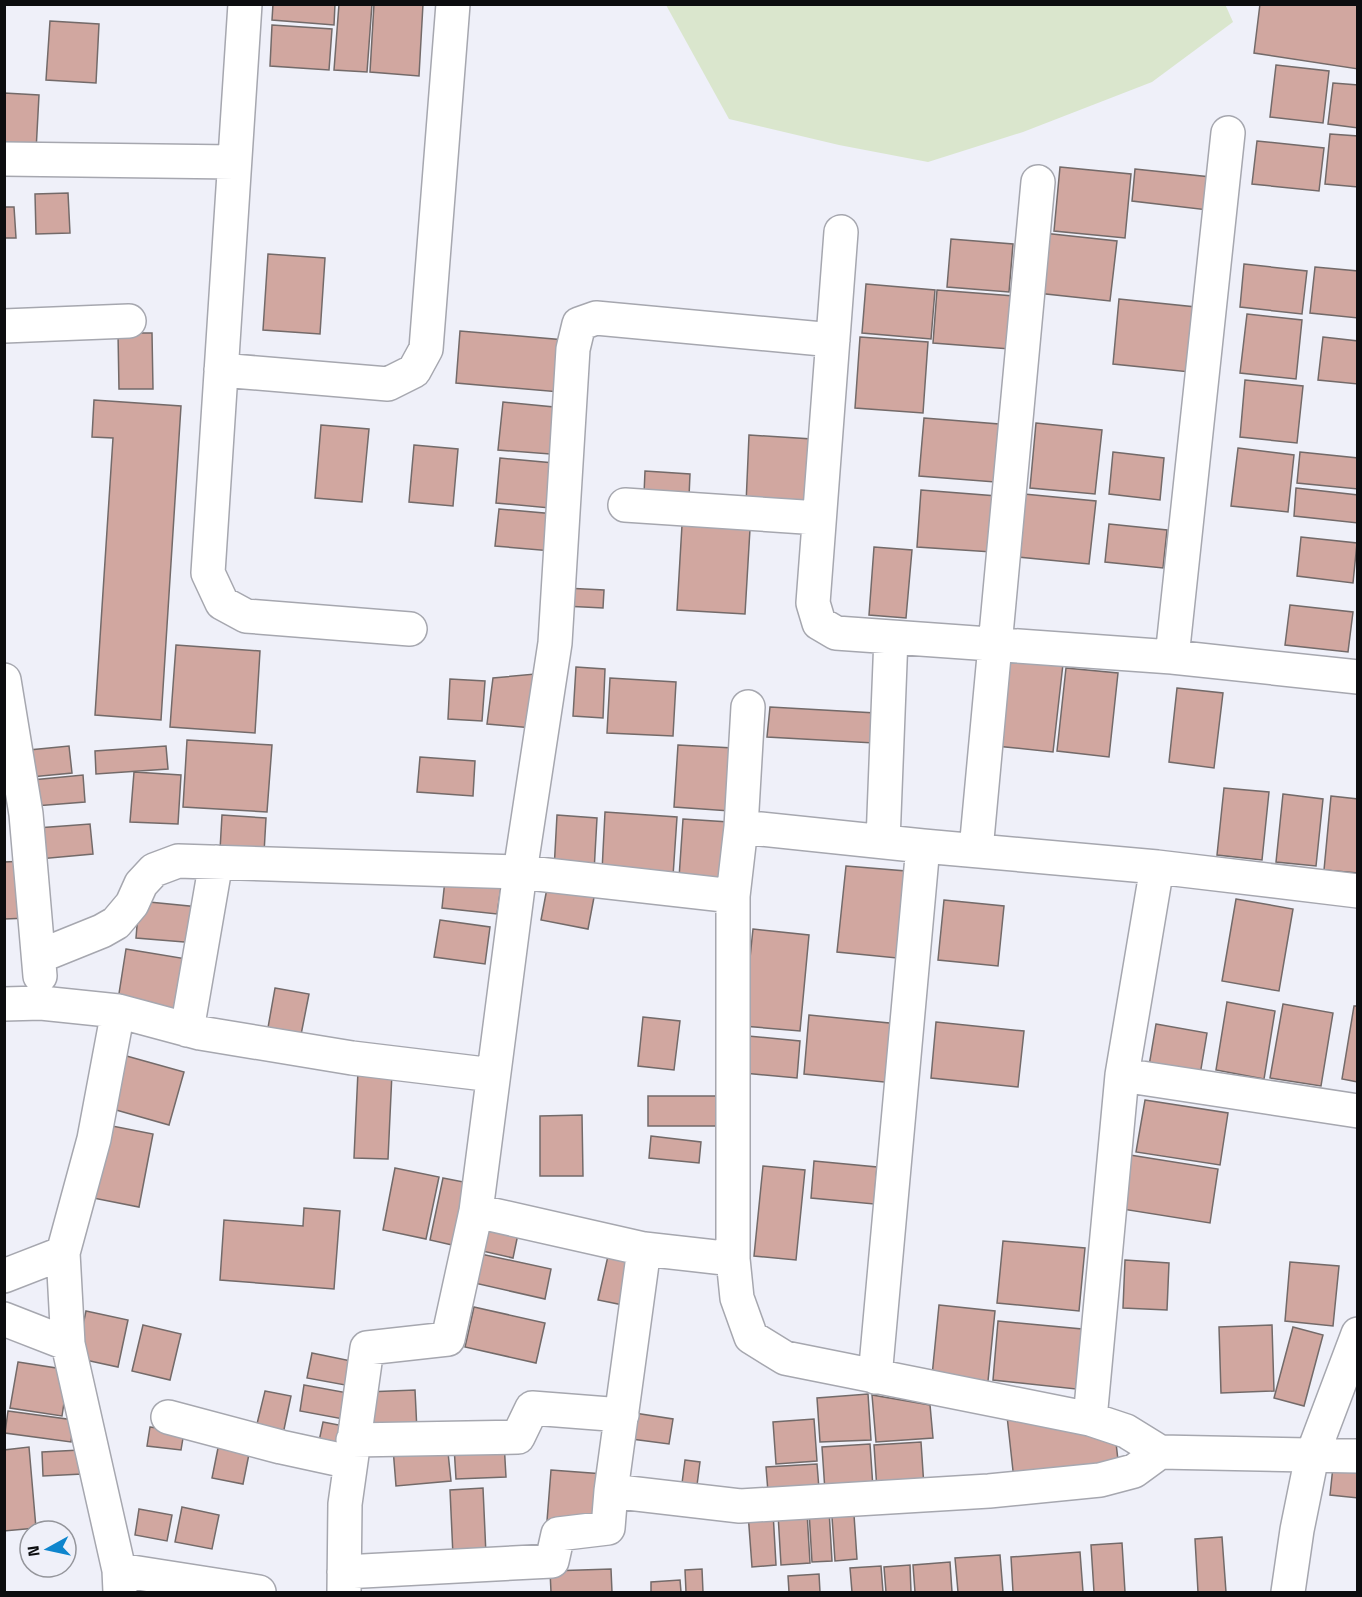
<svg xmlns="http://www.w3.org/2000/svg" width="1362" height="1597" viewBox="0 0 1362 1597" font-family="'Titillium Web',sans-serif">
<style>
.green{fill:#dae6cd}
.building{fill:#d1a7a0;stroke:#736a69;stroke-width:1.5}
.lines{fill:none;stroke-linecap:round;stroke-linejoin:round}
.minor-casing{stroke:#a6a7af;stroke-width:36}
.minor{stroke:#fff;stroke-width:33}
</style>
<rect width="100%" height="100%" fill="#eff0f9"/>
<!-- green -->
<path class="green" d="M1225,4L1233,22L1152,82L1023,132L928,162L839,145L729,119L666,5Z"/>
<!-- building -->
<path class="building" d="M273,4H335L334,25L272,20Z
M339,4H372L367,72L334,70Z
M374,4H423L419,76L370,72Z
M1260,4H1358V69L1254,53Z
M50,21L99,24L96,83L46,80Z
M272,25L332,29L329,70L270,66Z
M1276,65L1329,71L1323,123L1270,117Z
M1333,83L1358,85V128L1328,124Z
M4,93L39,95L36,151L4,149Z
M1330,134L1358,136V187L1325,184Z
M1257,141L1324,148L1319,191L1252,184Z
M1060,167L1131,174L1125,238L1054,231Z
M1135,169L1211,177L1208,210L1132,201Z
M68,193L70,233L36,234L35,194Z
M4,207H14L16,238H4Z
M1043,233L1117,241L1110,301L1037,293Z
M951,239L1013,244L1009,292L947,287Z
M268,254L325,258L320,334L263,330Z
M1244,264L1307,271L1302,314L1240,307Z
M1315,267L1358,271V318L1310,313Z
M866,284L935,290L931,339L862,333Z
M937,290L1014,296L1010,349L933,343Z
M1119,299L1196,307L1190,372L1113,364Z
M1247,314L1302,320L1296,379L1240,373Z
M460,331L565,340L560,392L456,383Z
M118,333H152L153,389H119Z
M860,337L928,342L923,413L855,408Z
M1323,337L1358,341V384L1318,380Z
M1245,380L1303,386L1297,443L1240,437Z
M94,400L181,406L161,720L95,715L113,438L92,437Z
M503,402L554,407L550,454L498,450Z
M924,418L999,424L995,482L919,476Z
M1036,423L1102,430L1095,494L1030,488Z
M321,425L369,429L362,502L315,498Z
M749,435L812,439L808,508L746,504Z
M414,445L458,449L453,506L409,502Z
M1238,448L1294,455L1288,512L1231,506Z
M1113,452L1164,458L1160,500L1109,494Z
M1300,452L1358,458V489L1297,483Z
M500,458L554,463L550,508L496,503Z
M645,471L690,474L689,497L644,494Z
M1296,488L1358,495V523L1294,516Z
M921,490L997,496L992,552L917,547Z
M1024,494L1096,501L1089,564L1018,557Z
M499,509L555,514L552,551L495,546Z
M1109,524L1167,530L1163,568L1105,562Z
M682,525L750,529L745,614L677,610Z
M1301,537L1357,543L1353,583L1297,576Z
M874,547L912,550L906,618L869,615Z
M565,588L604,590L603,608L564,606Z
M1290,605L1353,612L1348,652L1285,645Z
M176,645L260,651L255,733L170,727Z
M1006,658L1063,664L1053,752L996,746Z
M576,667L605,669L603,718L573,716Z
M1066,668L1118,673L1109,757L1057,751Z
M535,674L532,728L487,724L493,678Z
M610,678L676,682L673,736L607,733Z
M450,679L485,681L482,721L448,719Z
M1177,688L1223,693L1214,768L1169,762Z
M770,707L876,713L874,743L767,737Z
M187,740L272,745L267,812L183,807Z
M678,745L733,748L730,811L674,807Z
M69,746L72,773L31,777L29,750Z
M166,746L168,769L96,774L95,751Z
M420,757L475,761L473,796L417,792Z
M134,772L181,775L178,824L130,822Z
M83,775L85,802L35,806L32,780Z
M1224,788L1269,792L1262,860L1217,855Z
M1283,794L1323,799L1316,866L1276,862Z
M1331,796L1358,799V873L1324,870Z
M605,812L677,817L673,876L602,871Z
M222,815L266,818L264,853L220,850Z
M557,815L597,818L594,872L554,870Z
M683,819L729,822L726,881L679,878Z
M90,824L93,854L39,859L37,828Z
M28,861L30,918L4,919V862Z
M846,866L906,871L897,958L837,952Z
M445,880L501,887L497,914L442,908Z
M548,883L595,892L588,929L541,920Z
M1236,899L1293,909L1279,991L1222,981Z
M944,900L1004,906L998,966L938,960Z
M139,901L199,907L196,943L136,938Z
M440,920L490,927L485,964L434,957Z
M753,929L809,935L800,1031L743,1026Z
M126,949L193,960L184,1011L118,1000Z
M275,988L309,994L299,1045L266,1039Z
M1227,1002L1275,1011L1264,1079L1216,1070Z
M1283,1004L1333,1013L1321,1086L1270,1078Z
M1354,1006H1358V1082L1342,1079Z
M809,1015L899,1024L894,1083L804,1074Z
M643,1017L680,1021L674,1070L638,1066Z
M936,1022L1024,1031L1018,1087L931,1078Z
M1156,1024L1207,1033L1200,1075L1149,1066Z
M748,1036L800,1041L797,1078L744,1073Z
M123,1055L184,1072L169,1125L109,1108Z
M358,1071L392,1073L388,1159L354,1158Z
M648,1096H719V1126H648Z
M1145,1100L1228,1113L1220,1165L1136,1152Z
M582,1115L583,1176H540V1116Z
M102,1124L153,1134L139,1207L88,1197Z
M651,1136L701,1142L699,1163L649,1158Z
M1130,1155L1218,1169L1210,1223L1122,1209Z
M814,1161L877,1167L874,1204L811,1198Z
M763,1166L805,1170L796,1260L754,1256Z
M395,1168L439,1177L426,1239L383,1230Z
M443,1178L474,1184L461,1247L430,1240Z
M304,1208L340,1211L334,1289L220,1280L224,1220L303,1226Z
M483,1226L518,1234L513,1258L478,1250Z
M1003,1241L1085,1248L1079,1311L997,1303Z
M476,1253L551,1269L545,1299L470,1282Z
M608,1256L638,1262L628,1306L598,1300Z
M1125,1260L1169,1263L1167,1310L1123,1308Z
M1290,1262L1339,1266L1333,1326L1285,1321Z
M939,1305L995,1311L988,1381L932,1376Z
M474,1307L545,1323L536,1363L465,1347Z
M86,1311L128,1320L118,1367L76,1358Z
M998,1321L1082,1329L1076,1389L993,1380Z
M143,1325L181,1334L170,1380L132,1371Z
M1272,1325L1274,1391L1221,1393L1219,1327Z
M1293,1327L1323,1335L1304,1406L1274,1398Z
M312,1353L361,1363L356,1387L307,1378Z
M18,1362L69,1370L62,1416L10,1408Z
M304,1385L348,1393L343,1419L300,1411Z
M415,1390L417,1431L368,1432L366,1392Z
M265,1391L291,1396L282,1439L255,1432Z
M868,1394L871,1440L820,1442L817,1398Z
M872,1395L930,1405L933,1438L876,1442Z
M8,1411L74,1420L71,1442L5,1433Z
M628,1412L673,1419L669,1444L624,1438Z
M1007,1416L1115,1434L1119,1469L1014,1480Z
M814,1419L817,1461L776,1464L773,1422Z
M323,1422L344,1426L337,1455L317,1451Z
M150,1427L184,1432L181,1450L147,1446Z
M220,1438L251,1444L243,1484L212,1478Z
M504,1442L506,1477L456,1479L454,1446Z
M921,1442L924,1487L877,1490L874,1445Z
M447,1443L451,1481L396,1486L393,1448Z
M870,1444L873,1488L825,1491L822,1447Z
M29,1447L36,1528L4,1531V1450Z
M80,1450L82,1474L43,1476L42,1452Z
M1334,1457L1358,1460V1498L1330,1495Z
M685,1460L700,1462L696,1493L681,1491Z
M817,1464L819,1489L768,1492L766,1467Z
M551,1470L604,1474L600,1525L547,1521Z
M483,1488L486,1555L453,1556L450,1490Z
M182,1507L219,1515L212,1549L175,1542Z
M139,1509L172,1515L167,1541L135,1535Z
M829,1510L832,1561L812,1562L809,1511Z
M773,1512L776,1565L752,1567L748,1513Z
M807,1512L810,1563L781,1565L778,1514Z
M854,1515L857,1559L835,1561L832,1517Z
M1222,1537L1226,1592H1198L1195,1539Z
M1122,1543L1125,1592H1094L1091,1545Z
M1080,1552L1083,1592H1013L1011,1557Z
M1000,1555L1003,1592H958L955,1558Z
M950,1562L952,1592H915L913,1565Z
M910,1565L911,1592H886L884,1567Z
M881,1566L883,1592H852L850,1568Z
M611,1569L612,1592H551L550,1571Z
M702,1569L703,1592H686L685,1570Z
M819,1574L820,1592H789L788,1576Z
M680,1580L681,1592H651V1582Z"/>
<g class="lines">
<defs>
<path id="minor" d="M245,4L208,573L222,603L246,616L410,629
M4,159L234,162
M841,232L813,603L819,623L836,633L1172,657L1358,677
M4,326L129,321
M221,370L388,384L414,371L426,349L453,4
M625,505L819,518
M1172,657L1228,133
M4,680L26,814L40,976
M748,707L741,827L733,896V1259L737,1298L751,1337L785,1358L1090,1419L1126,1431L1160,1452
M741,827L923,846L1157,867L1358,891
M883,841L891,637
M976,850L1038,182
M40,956L102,931L116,923L132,904L141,884L154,870L178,861L520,872L733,896
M4,1004L41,1003L118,1011L200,1033L352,1058L493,1075
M118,1011L94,1139L63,1253L68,1344L119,1570L120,1592
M187,1030L216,862
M1122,1075L1358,1111
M476,1211L644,1249L733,1259
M4,1276L63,1253
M4,1319L68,1344
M875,1377L923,846
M168,1417L281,1447L350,1462
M1090,1419L1122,1075L1157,867
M353,1440L518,1437L532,1408L622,1415
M611,1491L740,1506L989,1491L1100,1480L1134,1471L1160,1452L1358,1456
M119,1570L259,1592
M344,1572L552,1561L558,1534L608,1528L611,1491L644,1249
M344,1592L345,1504L367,1348L448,1339L476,1211L520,872L555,643L573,349L579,324L596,318L833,340
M1288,1592L1297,1530L1312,1456L1358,1334"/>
</defs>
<!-- minor casing -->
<use href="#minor" class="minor-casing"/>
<!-- minor -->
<use href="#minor" class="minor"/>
</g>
<!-- border -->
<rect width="1362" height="1597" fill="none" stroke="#0c0d0f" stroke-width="12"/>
<!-- north arrow -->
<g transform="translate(48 1549) rotate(262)"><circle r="28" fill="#eff0f9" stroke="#94959b" stroke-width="1.5"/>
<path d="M0-4.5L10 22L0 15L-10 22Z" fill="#0e85cd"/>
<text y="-9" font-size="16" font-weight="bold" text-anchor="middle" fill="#0c0d0f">N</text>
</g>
</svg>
